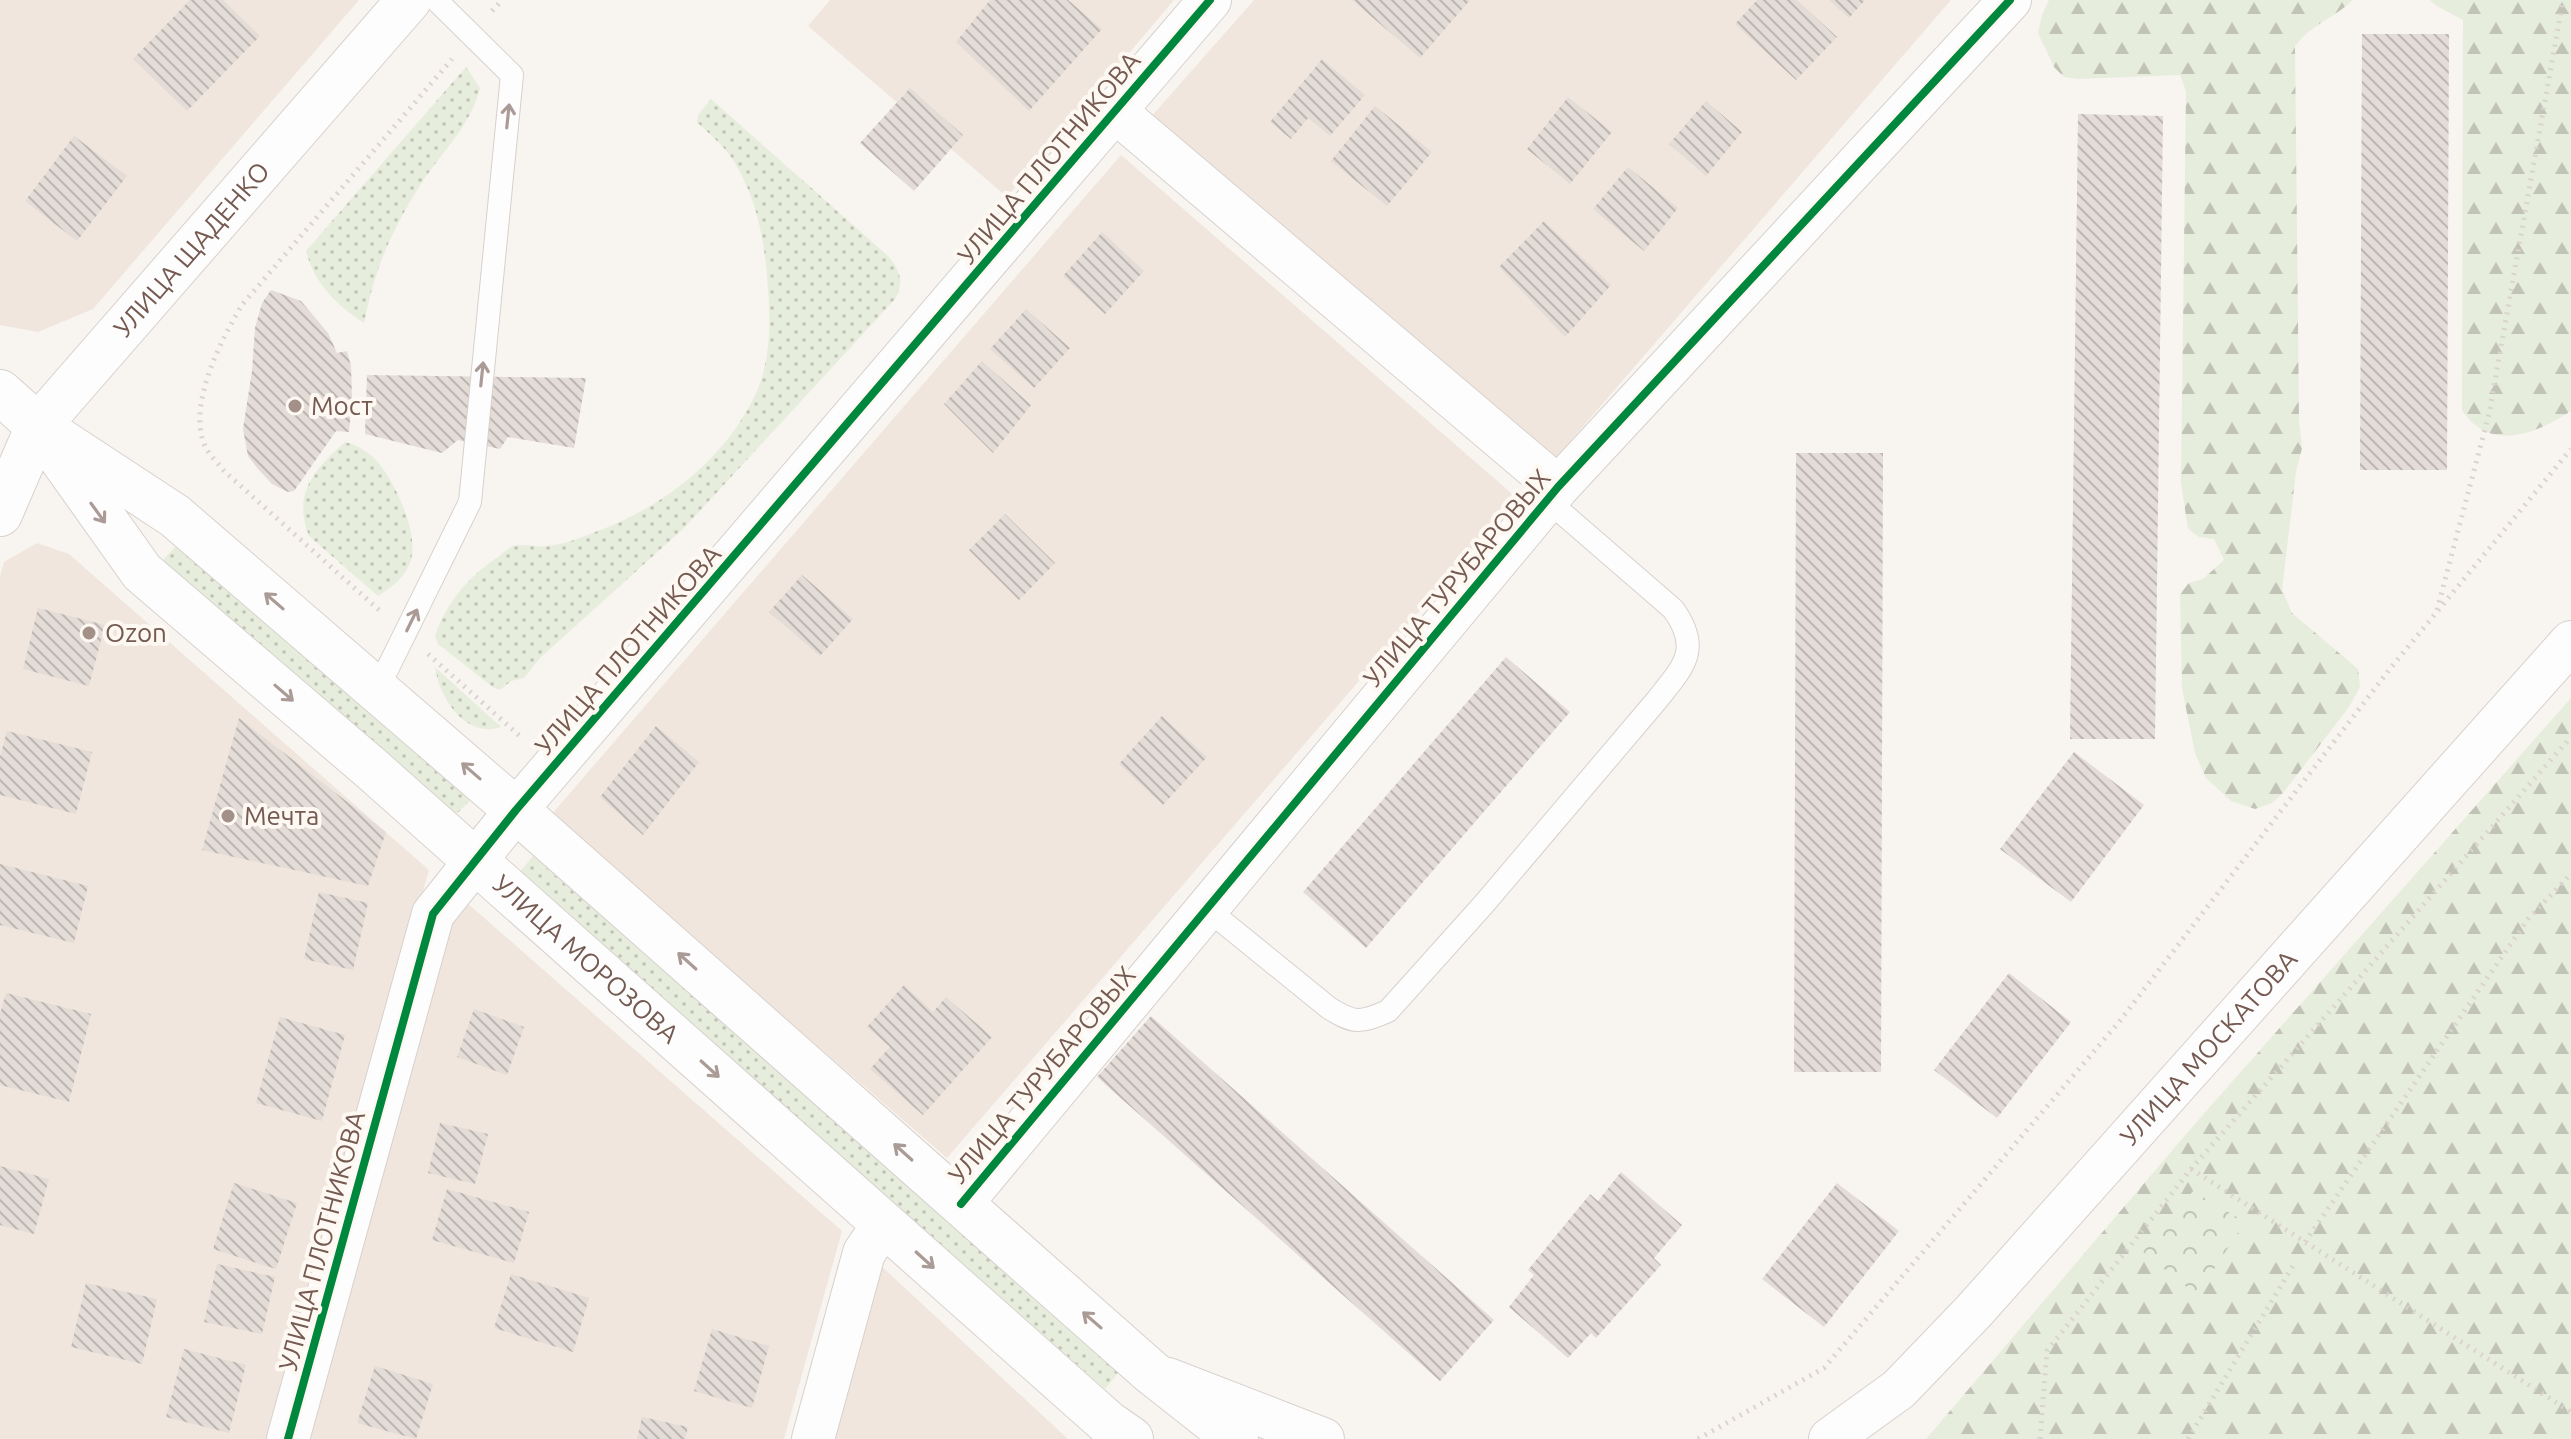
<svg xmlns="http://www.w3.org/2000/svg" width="2571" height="1439" viewBox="0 0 2571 1439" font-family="Ubuntu,sans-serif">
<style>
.residential{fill:#f0e6de}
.grass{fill:url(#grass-dots)}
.forest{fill:url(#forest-firs)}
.park{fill:url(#park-crowns)}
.building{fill:url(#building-back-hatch)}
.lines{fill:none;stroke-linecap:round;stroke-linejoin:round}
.service-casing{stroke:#d7d1cd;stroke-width:24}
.minor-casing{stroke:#d7d1cd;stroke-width:44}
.tertiary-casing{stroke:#d7d1cd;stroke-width:46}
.secondary-casing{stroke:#d7d1cd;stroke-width:46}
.path{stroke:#dad3d0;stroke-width:5;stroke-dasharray:2 6;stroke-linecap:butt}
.service{stroke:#fefdfd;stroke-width:22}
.minor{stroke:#fefdfd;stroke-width:42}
.tertiary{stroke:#fefdfd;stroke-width:44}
.secondary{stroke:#fefdfd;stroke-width:44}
.cycleway-casing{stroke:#fdf8f2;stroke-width:13}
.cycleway{stroke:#00873e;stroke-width:8}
.oneway{stroke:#ab9b96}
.poi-dot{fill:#a29089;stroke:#fdf8f2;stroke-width:3}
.labels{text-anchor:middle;stroke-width:8;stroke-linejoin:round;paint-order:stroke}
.street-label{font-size:26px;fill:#745a51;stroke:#fdf8f2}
.poi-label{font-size:26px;fill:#745a51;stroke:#fdf8f2;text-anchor:start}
</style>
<defs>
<pattern id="grass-dots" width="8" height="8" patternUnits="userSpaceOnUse" patternTransform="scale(2)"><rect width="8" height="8" fill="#e7eddc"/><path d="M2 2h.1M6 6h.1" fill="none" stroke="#c0c3b5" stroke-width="1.8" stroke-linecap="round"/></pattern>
<pattern id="forest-firs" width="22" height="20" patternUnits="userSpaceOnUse" patternTransform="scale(2)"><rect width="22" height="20" fill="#e7eddc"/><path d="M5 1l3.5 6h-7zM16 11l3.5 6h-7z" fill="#c0c3b5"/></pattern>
<pattern id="park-crowns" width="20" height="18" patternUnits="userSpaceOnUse" patternTransform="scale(2)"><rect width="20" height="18" fill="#e7eddc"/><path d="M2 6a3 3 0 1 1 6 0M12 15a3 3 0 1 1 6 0" fill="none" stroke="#c0c3b5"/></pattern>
<pattern id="building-back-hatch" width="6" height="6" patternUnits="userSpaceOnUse" patternTransform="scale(2)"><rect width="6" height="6" fill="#e4dcd7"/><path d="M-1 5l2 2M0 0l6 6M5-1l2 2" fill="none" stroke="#bdb5b1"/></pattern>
</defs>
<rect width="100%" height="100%" fill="#f8f4f0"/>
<!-- residential -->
<path class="residential" d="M0,0H359L93,309L38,332L0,325Z
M830,0H1174L1007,197L808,26Z
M1254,0H1951L1555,459L1150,118Z
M1121,155L1517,498L947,1158L551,815Z
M37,543L69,554L429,870L270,1439H0V577L4,562Z
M459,896L842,1231L784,1439H308Z
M880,1265L1068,1439H832Z"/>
<!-- grass -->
<path class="grass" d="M466,67L480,88C470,128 440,153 419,187C390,234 375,268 364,323C337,305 315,285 306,251Z
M711,99L888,256C900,270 904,281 896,298L684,528L540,658L524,678L511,681L500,690L494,688L438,644L435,636C446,603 469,576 498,557C502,554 508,548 513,546C524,543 538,548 549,546C563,544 578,539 590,534C660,510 726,460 757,391C770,361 771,322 768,290C765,242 758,198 731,157C722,144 708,133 697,122L698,115Z
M345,442C356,445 364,449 373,457C393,476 419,532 411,560C406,577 392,587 378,596L309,536C292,493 315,469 345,442Z
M177,545L470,800L455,816L159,564Z
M435,667L501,727C465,739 439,697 435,667Z
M533,856L1119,1372L1105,1389L518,874Z"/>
<!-- forest -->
<path class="forest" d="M2049,0H2353C2334,18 2312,24 2295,46L2299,420L2302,448L2296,472L2282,590L2292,613L2358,669L2360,687L2349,707L2283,793L2272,803L2255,809L2231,801L2206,778L2195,753L2182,688L2180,594L2189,583L2203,579L2224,560L2214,539L2199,537L2188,529L2181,483L2186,91L2180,75L2078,79L2064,77L2054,67L2038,33L2042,15Z
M2430,0H2571V411C2536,434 2490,453 2462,410L2463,20L2435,5Z
M2571,698V1439H1926L2193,1126Z"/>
<!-- park -->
<path class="park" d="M2193,1191L2245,1222L2197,1295L2143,1252Z"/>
<!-- building -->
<path class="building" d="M190,0H223L260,36L187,111L133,59Z
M990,0H1068L1102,29L1029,111L956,42Z
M1352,0H1470L1420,58Z
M1757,0H1797L1837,37L1796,80L1735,24Z
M1829,0H1865L1849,18Z
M2362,34H2449L2447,470H2360Z
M1322,59L1365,95L1330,136L1308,118L1291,139L1270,122Z
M910,88L963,135L914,191L860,143Z
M1568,97L1612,132L1570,184L1527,149Z
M1706,101L1742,132L1706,176L1669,144Z
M1375,106L1432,152L1387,206L1331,161Z
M2078,114L2163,116L2155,739H2070Z
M74,136L127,176L77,241L25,201Z
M1628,167L1678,208L1644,251L1593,209Z
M1544,221L1611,285L1565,337L1499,267Z
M1102,232L1144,271L1105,314L1063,276Z
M271,290L301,301L328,333L337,353L347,351L351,366L352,396L349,432L336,431L294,491L288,492L272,484L258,469L248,456L243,429L252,371L255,328L262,303Z
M1026,309L1070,348L1034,388L990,349Z
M982,361L1031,405L993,453L944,404Z
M367,375L586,378L574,448L508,437L500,449L458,440L442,453L365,434Z
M1796,453H1883L1881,1072H1794Z
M1005,514L1055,563L1019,600L969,550Z
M802,575L853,619L820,656L769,612Z
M38,608L105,625L89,686L23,669Z
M1506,657L1570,712L1366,948L1303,892Z
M1162,716L1207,757L1163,805L1119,764Z
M239,718L386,832L368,886L202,850Z
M656,726L699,762L643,835L600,797Z
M7,731L92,752L76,814L0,795V757Z
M2074,752L2144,805L2071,902L2000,849Z
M0,864L88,886L74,943L0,925Z
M319,892L368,903L353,970L304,959Z
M2009,973L2071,1022L1997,1118L1934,1070Z
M904,985L933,1012L946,997L992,1037L923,1115L870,1069L890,1047L867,1027Z
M6,993L91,1014L69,1102L0,1085V1014Z
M474,1009L524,1027L507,1075L457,1057Z
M1151,1016L1494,1320L1440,1381L1097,1077Z
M280,1017L345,1035L322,1121L256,1103Z
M440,1123L488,1134L475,1184L428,1173Z
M0,1166L49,1179L34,1234L0,1225Z
M1621,1172L1682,1225L1654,1258L1661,1265L1596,1338L1591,1333L1568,1358L1509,1307L1534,1275L1528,1270L1590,1194L1598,1201Z
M234,1183L297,1203L276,1269L213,1249Z
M1837,1183L1899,1231L1824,1327L1762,1279Z
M447,1189L529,1212L514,1263L432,1240Z
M217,1264L275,1277L262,1334L204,1322Z
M511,1274L589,1298L573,1352L494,1328Z
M86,1283L157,1299L142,1364L71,1347Z
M712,1329L769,1346L752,1408L694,1391Z
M184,1349L246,1365L229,1433L166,1417Z
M375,1366L433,1384L416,1439L357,1423Z
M642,1417L688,1427L685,1439H637Z"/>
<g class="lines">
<defs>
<path id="service" d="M377,690L470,502L512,75L436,0
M1207,909L1329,1008C1354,1024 1361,1023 1388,1011L1484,904L1657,700C1684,666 1702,649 1673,609L1547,500"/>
<g id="minor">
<path d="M1116,112L1558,487"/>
<path d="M961,1204L1558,487L2010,0"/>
<path d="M1168,1379L1323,1439"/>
<path d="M288,1439L433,914L516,810L1210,0"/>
<path d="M813,1439L864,1253L884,1223"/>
<path id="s1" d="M1830,1439L1899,1389L1974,1311L2571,642"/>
</g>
<path id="tertiary" d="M0,514L38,426"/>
<g id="secondary">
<path d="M0,392L38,426L175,516L516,810L1151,1372L1236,1439"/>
<path id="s2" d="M38,426L409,0"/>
<path id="s3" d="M51,444L142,572L373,770L1108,1423L1131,1439"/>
</g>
</defs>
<!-- service casing -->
<use href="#service" class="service-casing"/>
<!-- minor casing -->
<use href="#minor" class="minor-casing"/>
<!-- tertiary casing -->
<use href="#tertiary" class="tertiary-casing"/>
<!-- secondary casing -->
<use href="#secondary" class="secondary-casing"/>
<!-- path -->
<path class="path" d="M492,11L502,0
M379,610L224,471C218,463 209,455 205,446C187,405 221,340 242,305L452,59
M2437,610L2489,414L2563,0
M428,654L522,738
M2191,1169L2571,1412
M2305,1242L2528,919L2571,874
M1698,1439L1824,1368L2119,1022L2389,670L2571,449
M2040,1439L2047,1351L2191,1169L2571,737
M2188,1439L2296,1261"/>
<!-- service -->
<use href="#service" class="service"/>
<!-- minor -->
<use href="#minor" class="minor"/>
<!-- tertiary -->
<use href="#tertiary" class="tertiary"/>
<!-- secondary -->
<use href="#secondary" class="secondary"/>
<defs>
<path id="cycleway" d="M961,1204L1558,487L2010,0
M288,1439L433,914L516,810L1210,0"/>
</defs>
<!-- cycleway casing -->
<use href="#cycleway" class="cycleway-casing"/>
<!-- cycleway -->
<use href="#cycleway" class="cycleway"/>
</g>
<!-- one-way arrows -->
<defs><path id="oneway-shaft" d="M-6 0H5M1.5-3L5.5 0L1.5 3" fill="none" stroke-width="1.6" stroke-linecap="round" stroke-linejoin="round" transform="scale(2)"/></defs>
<g class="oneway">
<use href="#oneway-shaft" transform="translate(508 116) rotate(-84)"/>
<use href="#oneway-shaft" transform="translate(482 374) rotate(-84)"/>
<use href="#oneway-shaft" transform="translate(98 513) rotate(54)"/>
<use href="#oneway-shaft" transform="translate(274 601) rotate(-139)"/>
<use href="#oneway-shaft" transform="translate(412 620) rotate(-64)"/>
<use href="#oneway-shaft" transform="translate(284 693) rotate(41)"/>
<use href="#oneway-shaft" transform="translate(471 771) rotate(-139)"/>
<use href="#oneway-shaft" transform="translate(687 961) rotate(-138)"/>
<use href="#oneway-shaft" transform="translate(710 1069) rotate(42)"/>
<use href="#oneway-shaft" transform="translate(903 1152) rotate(-138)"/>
<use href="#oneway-shaft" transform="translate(925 1260) rotate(42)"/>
<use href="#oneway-shaft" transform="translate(1092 1320) rotate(-139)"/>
</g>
<!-- markers -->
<g class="poi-dot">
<circle cx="295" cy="406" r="8"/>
<circle cx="89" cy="633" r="8"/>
<circle cx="228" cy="816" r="8"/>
</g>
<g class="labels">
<!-- street labels -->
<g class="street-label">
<text transform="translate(1049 158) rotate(-50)" y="9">УЛИЦА ПЛОТНИКОВА</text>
<text dy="9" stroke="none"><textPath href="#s2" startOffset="234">УЛИЦА ЩАДЕНКО</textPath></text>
<text transform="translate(1457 578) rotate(-50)" y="9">УЛИЦА ТУРУБАРОВЫХ</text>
<text transform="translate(628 650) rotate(-49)" y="9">УЛИЦА ПЛОТНИКОВА</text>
<text dy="9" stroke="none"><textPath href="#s3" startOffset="746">УЛИЦА МОРОЗОВА</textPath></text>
<text dy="9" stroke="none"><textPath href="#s1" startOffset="546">УЛИЦА МОСКАТОВА</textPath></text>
<text transform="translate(1042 1075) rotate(-50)" y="9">УЛИЦА ТУРУБАРОВЫХ</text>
<text transform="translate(322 1241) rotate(-75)" y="9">УЛИЦА ПЛОТНИКОВА</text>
</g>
<!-- poi labels -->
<g class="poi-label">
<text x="311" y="415">Мост</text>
<text x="105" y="642">Ozon</text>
<text x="244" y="825">Мечта</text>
</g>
</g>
</svg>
